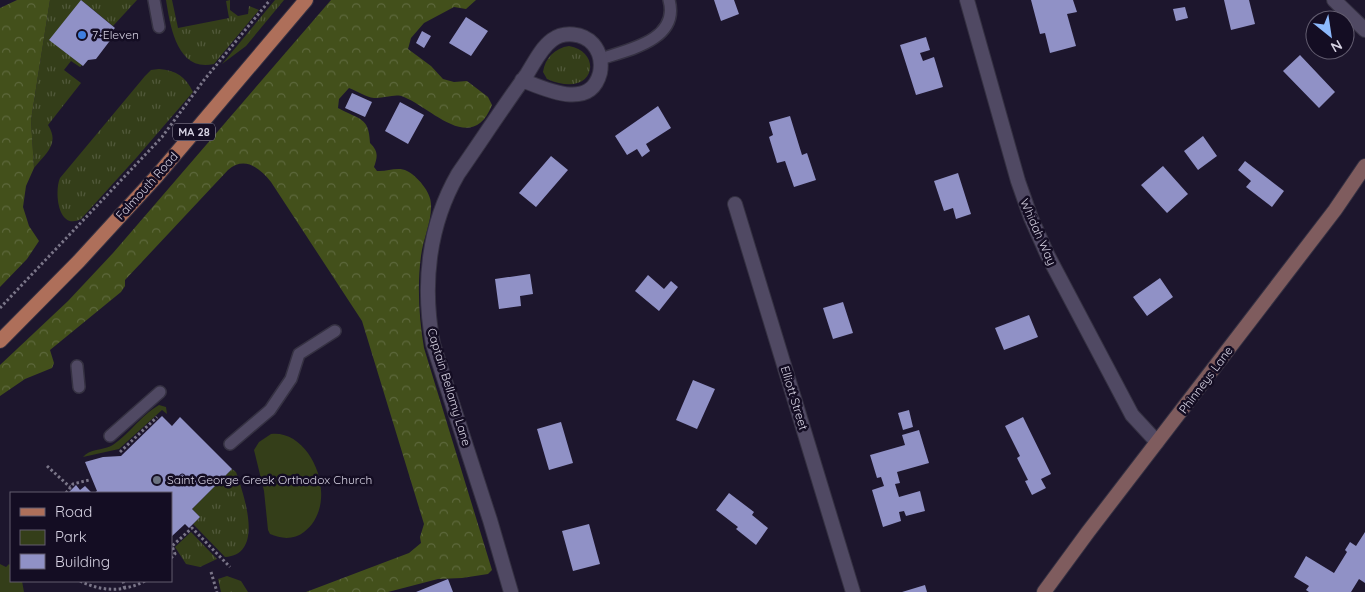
<svg xmlns="http://www.w3.org/2000/svg" width="1365" height="592" viewBox="0 0 1365 592" font-family="Quicksand,sans-serif">
<style>
.grass{fill:url(#grass-tufts)}
.forest{fill:url(#forest-crowns)}
.green{fill:#343e19}
.building{fill:#9091c6}
.lines{fill:none;stroke-linecap:round;stroke-linejoin:round}
.service-casing{stroke:#353142;stroke-width:14}
.minor-casing{stroke:#353142;stroke-width:16}
.secondary-casing{stroke:#353142;stroke-width:16}
.primary-casing{stroke:#353142;stroke-width:16}
.path{stroke:#7a7588;stroke-width:3;stroke-dasharray:2.5 2.5;stroke-linecap:butt}
.service{stroke:#504963;stroke-width:11}
.minor{stroke:#504963;stroke-width:14}
.secondary{stroke:#7f5c5e;stroke-width:14}
.primary{stroke:#ae6f5a;stroke-width:14}
.shop-dot{fill:#3f7fe0;stroke:#140d23;stroke-width:2}
.worship-dot{fill:#6b7280;stroke:#140d23;stroke-width:2}
.labels{text-anchor:middle;stroke-width:5;stroke-linejoin:round;paint-order:stroke}
.shield{fill:#140d23;stroke:#9c97a9;stroke-width:1}
.shield-label{font-size:11px;font-weight:bold;fill:#d6d2e2}
.poi-label{font-size:12px;fill:#d6d2e2;stroke:#140d23;text-anchor:start}
.street-label{font-size:12px;fill:#d6d2e2;stroke:#140d23}
</style>
<defs>
<pattern id="grass-tufts" width="24" height="20" patternUnits="userSpaceOnUse" patternTransform="scale(1.25)"><rect width="24" height="20" fill="#343e19"/><path d="M3 7l-1-3M5 7V3M7 7l1-3M15 17l-1-3M17 17v-4M19 17l1-3" fill="none" stroke="#51593a"/></pattern>
<pattern id="forest-crowns" width="20" height="18" patternUnits="userSpaceOnUse" patternTransform="scale(1.25)"><rect width="20" height="18" fill="#43501b"/><path d="M2 6a3 3 0 1 1 6 0M12 15a3 3 0 1 1 6 0" fill="none" stroke="#5d683c"/></pattern>
</defs>
<rect width="100%" height="100%" fill="#1d162d"/>
<!-- grass -->
<path class="grass" d="M50,0H137L113,26L81,0L82,65L80,67L71,61L64,70L81,83L48,125C60,144 46,153 34,168L31,120Z
M166,0H172L178,28L229,18L226,1L230,0V10L238,16L248,14L249,6L259,10L214,64C177,73 170,25 166,0Z
M275,0H284L246,46L222,64Z
M569,46C604,52 595,100 547,79L543,72C545,58 555,48 569,46Z
M159,69C176,70 186,77 193,92L137,157L81,219C58,231 54,192 60,178L145,76L151,70Z
M232,469L236,472C244,495 265,555 225,557L193,524L200,517L192,509Z
M191,532L217,559L200,567L186,564L175,547Z
M227,576L241,581L248,592H221L218,579Z"/>
<!-- forest -->
<path class="forest" d="M17,0H50L31,120L34,168L26,186L23,207L29,226L39,241L27,259L0,287V8Z
M331,0H476L466,9L454,7L424,23L411,38L408,49L431,66L443,79L454,82L467,81L488,97L492,105C472,155 433,109 404,97C395,93 384,99 374,98C366,97 357,91 349,88L339,99L338,108C359,120 369,116 370,143C378,151 378,156 374,167L377,171C387,172 398,166 407,171C417,176 431,192 431,204C432,221 423,239 421,256C417,286 419,318 424,348L492,570L488,574L462,578L438,579L388,592H306L409,553L421,543L420,537L424,524L362,321L271,182C259,167 244,156 228,170L125,280V286L121,292L50,350L54,363L52,368L25,379L0,396V365L68,301L113,253Z"/>
<!-- green -->
<path class="green" d="M159,405L166,407L167,414L162,410L119,449L83,457C89,449 103,450 111,446C127,437 140,416 159,405Z
M271,434C313,429 341,504 304,532C294,540 281,539 270,534L268,530L264,491L254,450L259,442Z
M0,564L6,567L9,564L11,566V581H22L24,592H0Z"/>
<!-- building -->
<path class="building" d="M81,0L115,28L111,32L112,38L96,59L88,60L83,66L49,40Z
M714,0H734L739,14L721,21Z
M1031,0H1073L1077,12L1067,14L1076,46L1050,53L1045,33L1040,34Z
M1224,0H1249L1255,24L1231,30Z
M1185,7L1188,18L1176,21L1173,9Z
M466,17L488,31L471,56L449,43Z
M422,31L431,36L424,48L416,43Z
M926,37L930,50L920,53L923,61L934,57L943,87L916,95L900,45Z
M1300,55L1335,92L1319,108L1283,71Z
M352,93L372,102L365,117L345,108Z
M400,102L424,115L408,144L385,131Z
M658,106L671,128L646,144L650,151L642,157L637,149L627,155L615,136Z
M790,116L802,155L807,153L816,180L794,187L785,161L777,163L769,137L773,135L769,122Z
M1203,136L1217,156L1198,170L1184,151Z
M551,156L568,170L536,207L519,193Z
M1245,161L1284,191L1272,207L1246,187L1251,181L1238,170Z
M1163,166L1188,194L1167,213L1141,185Z
M958,173L971,214L956,219L953,208L944,211L934,181Z
M530,274L533,294L520,296L521,306L499,309L495,279Z
M648,275L664,289L671,281L678,287L659,311L635,291Z
M1160,278L1173,297L1147,316L1133,297Z
M843,302L853,333L833,339L823,308Z
M1029,315L1038,337L1004,350L995,328Z
M693,380L715,389L697,429L676,420Z
M909,410L913,427L903,430L898,413Z
M162,416L172,426L180,417L232,469L192,509L200,517L189,528L185,524L171,537V493H94L97,491L85,462L103,457L121,456Z
M1023,417L1051,474L1041,479L1046,488L1032,495L1025,481L1028,480L1017,458L1020,456L1005,426Z
M561,422L573,463L549,470L537,429Z
M919,430L929,463L897,472L900,483L895,484L899,497L920,491L925,511L906,516L904,511L899,512L901,521L883,527L872,490L884,486L881,477L877,478L870,455L905,445L902,435Z
M76,485L80,490L85,486L92,493H71L69,492Z
M729,493L754,512L752,515L768,528L756,545L736,529L738,527L716,510Z
M589,524L600,564L573,571L562,531Z
M1365,532V583L1359,579L1351,592H1309L1306,590L1309,586L1294,577L1306,556L1334,573L1347,552L1345,550L1350,542L1356,546Z
M448,579L453,592H416Z
M925,585L927,592H902Z"/>
<g class="lines">
<defs>
<path id="service" d="M154,0L159,27
M600,59C628,50 680,40 669,0
M77,366L79,387
M110,436L160,392
M230,444L270,410L291,379L299,354L335,331"/>
<path id="minor" d="M967,0L1018,181L1031,218L1047,254L1132,415L1157,442
M1334,0L1365,30
M735,204L853,592
M511,592L490,520L433,344C422,286 428,226 458,174C481,141 503,107 527,74C534,63 541,48 552,40C564,31 583,33 593,44C600,52 602,63 600,73C590,111 545,89 522,80"/>
<path id="secondary" d="M1044,592L1088,532L1335,210L1365,166"/>
<path id="primary" d="M0,341L79,261L156,177L306,0"/>
</defs>
<!-- service casing -->
<use href="#service" class="service-casing"/>
<!-- minor casing -->
<use href="#minor" class="minor-casing"/>
<!-- secondary casing -->
<use href="#secondary" class="secondary-casing"/>
<!-- primary casing -->
<use href="#primary" class="primary-casing"/>
<!-- path -->
<path class="path" d="M0,308L162,137L204,80L270,0
M120,452L157,417
M47,466L70,487
M66,493L73,484L89,480
M171,558L175,554L172,546L192,528L230,567
M211,572L217,592
M80,581C102,592 124,592 145,581
M123,581L125,590"/>
<!-- service -->
<use href="#service" class="service"/>
<!-- minor -->
<use href="#minor" class="minor"/>
<!-- secondary -->
<use href="#secondary" class="secondary"/>
<!-- primary -->
<use href="#primary" class="primary"/>
</g>
<!-- markers -->
<circle class="shop-dot" cx="82" cy="35" r="5"/>
<circle class="worship-dot" cx="157" cy="480" r="5"/>
<g class="labels">
<!-- shield labels -->
<rect class="shield" x="173" y="123.5" width="42" height="17" rx="4"/>
<g class="shield-label">
<text x="194" y="136">MA 28</text>
</g>
<!-- poi labels -->
<g class="poi-label">
<text x="92" y="39">7-Eleven</text>
<text x="167" y="484">Saint George Greek Orthodox Church</text>
</g>
<!-- street labels -->
<g class="street-label">
<text transform="translate(147 186) rotate(-48)" y="4">Falmouth Road</text>
<text transform="translate(1038 232) rotate(66)" y="4">Whidah Way</text>
<text transform="translate(1206 380) rotate(-53)" y="4">Phinneys Lane</text>
<text transform="translate(449 387) rotate(73)" y="4">Captain Bellamy Lane</text>
<text transform="translate(794 398) rotate(73)" y="4">Elliott Street</text>
</g>
</g>
<!-- legend -->
<rect x="10" y="492" width="162" height="90" fill="#140d23" stroke="#625c6f"/>
<rect x="20" y="508" width="25" height="8" fill="#ae6f5a" stroke="#625c6f"/>
<text x="55" y="517" font-size="15" fill="#d6d2e2">Road</text>
<rect x="20" y="530" width="25" height="15" fill="#343e19" stroke="#625c6f"/>
<text x="55" y="542" font-size="15" fill="#d6d2e2">Park</text>
<rect x="20" y="554" width="25" height="15" fill="#9091c6" stroke="#625c6f"/>
<text x="55" y="567" font-size="15" fill="#d6d2e2">Building</text>
<!-- north arrow -->
<g transform="translate(1330 35) rotate(150)"><circle r="24" fill="#140d23" stroke="#625c6f"/>
<path d="M0-4L9 19L0 12L-9 19Z" fill="#8db9fc"/>
<text y="-8" font-size="14" font-weight="bold" text-anchor="middle" fill="#d6d2e2">N</text>
</g>
</svg>
